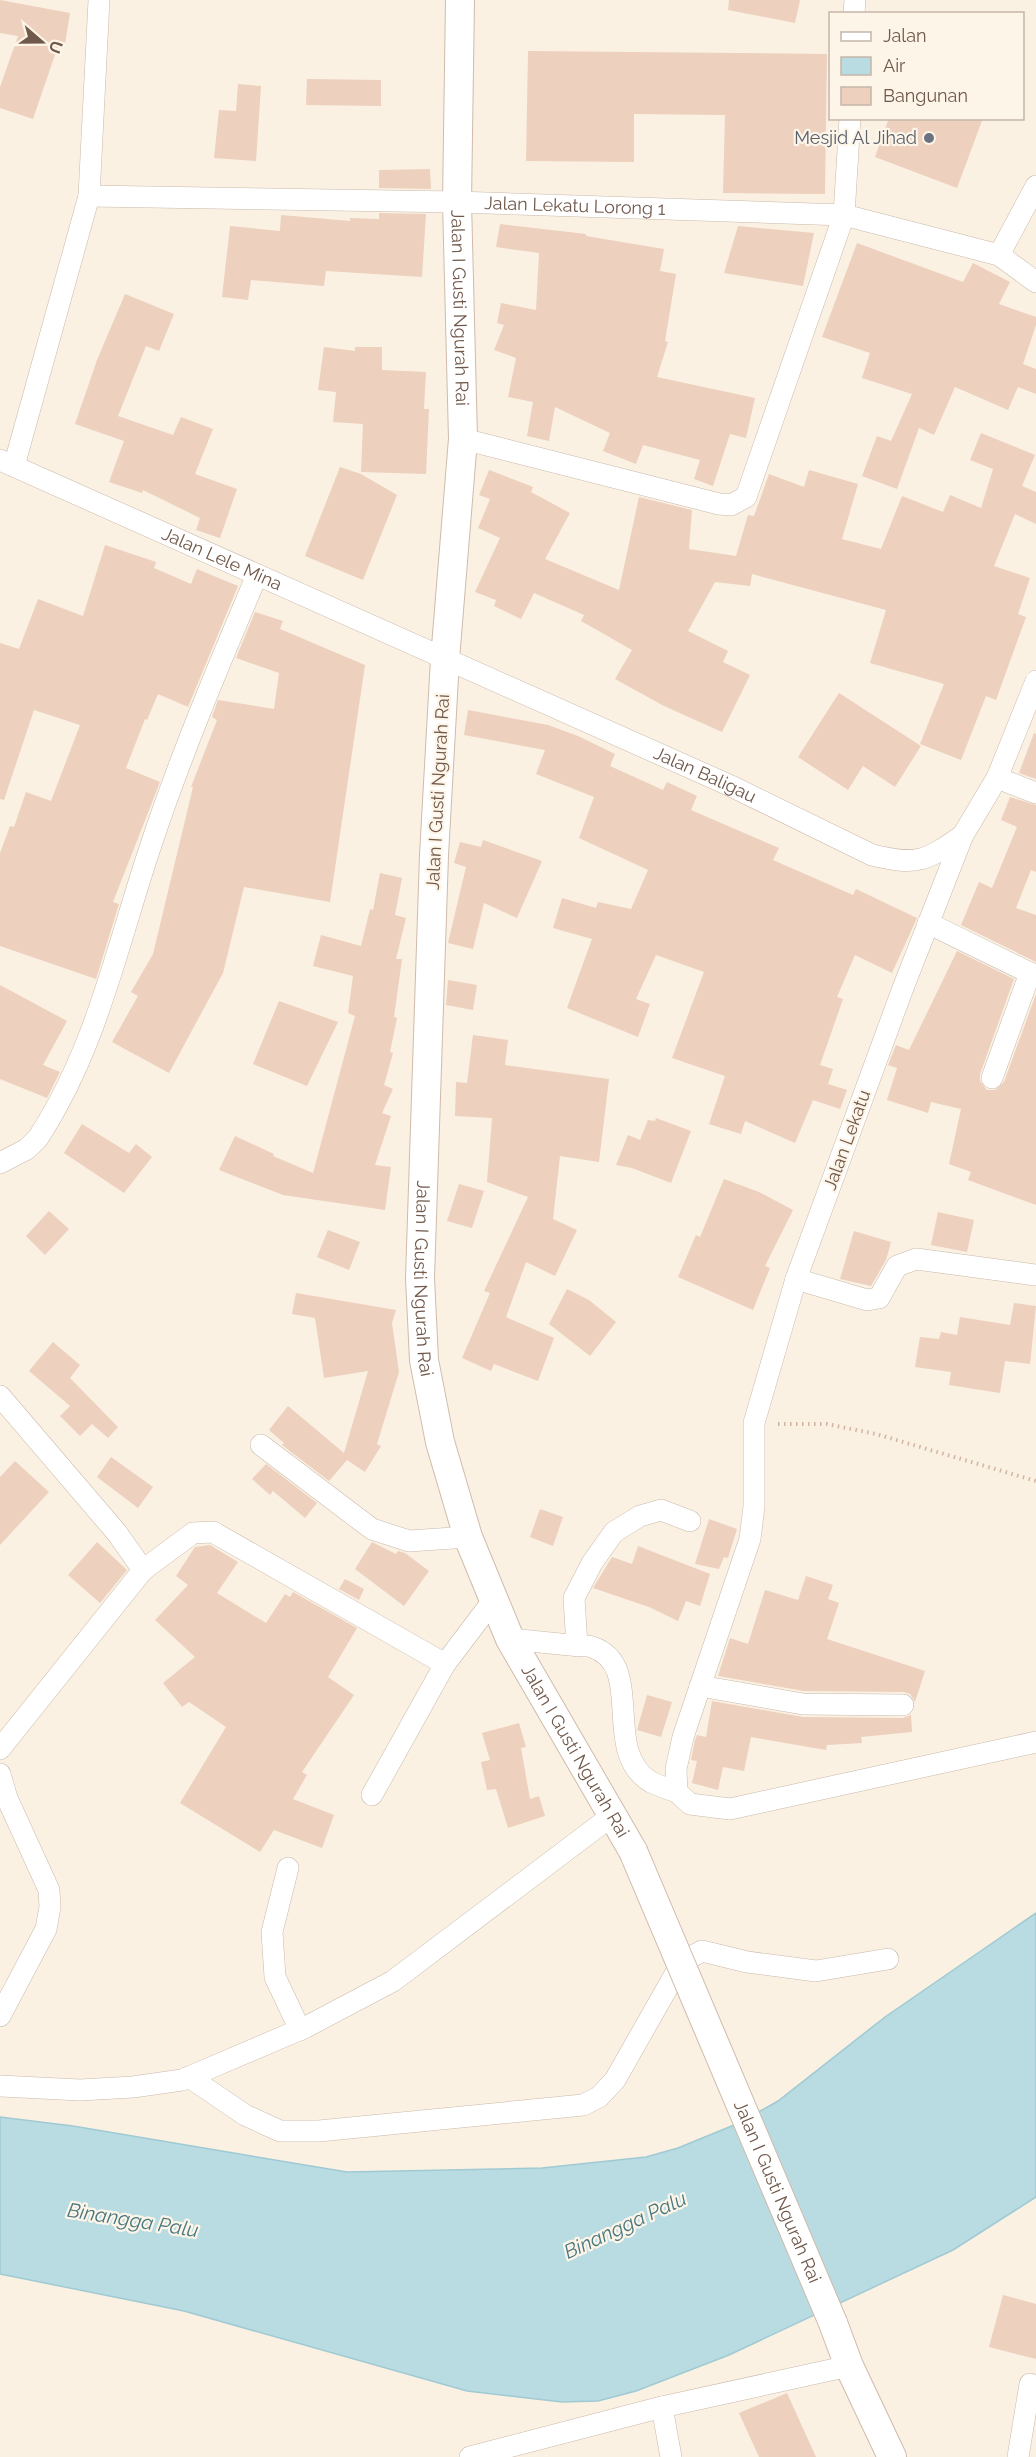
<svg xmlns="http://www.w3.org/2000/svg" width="1036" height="2457" viewBox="0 0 1036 2457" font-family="Raleway,sans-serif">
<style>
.water{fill:#b9dbe2;stroke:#a0cad3;stroke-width:1.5}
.building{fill:#edd0bd}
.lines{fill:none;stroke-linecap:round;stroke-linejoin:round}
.street-casing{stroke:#cab9aa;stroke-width:22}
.secondary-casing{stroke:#cfbbab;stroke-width:30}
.path{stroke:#d2b4a0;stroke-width:4;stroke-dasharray:1.5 4.5;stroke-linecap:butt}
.street{stroke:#fff;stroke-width:21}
.secondary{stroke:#fff;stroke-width:28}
.secondary-bridge-casing{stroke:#cfbbab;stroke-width:30;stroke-linecap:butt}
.secondary-bridge{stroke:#fff;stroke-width:28}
.worship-dot{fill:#6b7280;stroke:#fdf5e8;stroke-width:2}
.labels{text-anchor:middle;stroke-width:4.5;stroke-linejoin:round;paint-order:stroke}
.worship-label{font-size:18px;fill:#5b616d;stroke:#fdf5e8;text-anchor:end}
.street-label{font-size:18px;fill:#70584b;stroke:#fdf5e8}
.water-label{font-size:20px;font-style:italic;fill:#477781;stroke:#fdf5e8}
</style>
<rect width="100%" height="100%" fill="#faf1e3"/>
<!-- water -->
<path class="water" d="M1036,1913V2197L953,2250L729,2355L636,2391L598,2401L562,2402L467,2391L184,2311L0,2274V2117L73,2126L347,2172L542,2168L646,2157L678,2148L739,2123L778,2101L885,2017Z"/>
<!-- building -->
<path class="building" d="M0,0L70,13L65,44L59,43L33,119L0,108V87L18,36L0,33Z
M729,0H800L795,23L728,10Z
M528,51L827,54L825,194L723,193L725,115L634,114V162L526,161Z
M307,79L381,80V106L306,105Z
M238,84L261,86L256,161L214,158L219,110L236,111Z
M889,118H983L957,188L875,157Z
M430,169L431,189L379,188V170Z
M379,213L426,214L422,277L326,271L324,286L251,280L248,300L222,297L230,226L280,231L281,215L350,221V218L379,219Z
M500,224L586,234V236L664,249L660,271L676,274L665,341L668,342L657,377L755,398L746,438L730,434L713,486L694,479L700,460L643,445L636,464L603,451L610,433L555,407L549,441L527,436L533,402L508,397L516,358L494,350L504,325L497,323L501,303L536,310L539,253L496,247Z
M738,226L814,233L803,286L724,273Z
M857,243L963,282L973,263L1010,282L999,304L1036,317V325L1023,364L1036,369V394L1018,387L1008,410L955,387L934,435L919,428L897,489L862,476L877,436L891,441L912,394L862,378L870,353L822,337Z
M125,294L174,314L159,351L146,346L118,416L173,435L181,417L213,429L195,474L237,489L220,538L196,530L200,518L143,490L142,493L109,482L124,441L75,424L97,360Z
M324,347L355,351V347H382V370L426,372L424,409H429L426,474L361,472L363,424L333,422L336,392L318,390Z
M981,433L1035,455L1022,486L1036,492V524L1015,514L994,566L1030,578L1018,614L1026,617L996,700L986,696L961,760L920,744L944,684L870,663L886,610L752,574L750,586L715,582L688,631L728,651L723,662L750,675L722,732L664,706L615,679L632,650L581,621L584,615L534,593L521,619L494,606L496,600L475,592L500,538L478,528L490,499L479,495L489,470L533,487L531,492L570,513L545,559L619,590L639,497L692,510L689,549L736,556L748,515L754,516L769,474L804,487L809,470L858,484L842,539L881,549L902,496L943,512L950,495L981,508L993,469L970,460Z
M340,467L361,474L397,495L363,580L305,556Z
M105,545L156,562L154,568L191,584L197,569L238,586L188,707L158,694L147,720L145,719L126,768L160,782L113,902L119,904L96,979L0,946V853L10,826L14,827L26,792L51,801L80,725L34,710L4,800L0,799V643L19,649L38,599L83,616Z
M255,612L283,621L280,629L365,665L330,902L244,887L223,973L169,1073L112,1042L138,996L131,992L153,954L193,787H191L217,720L212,717L218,700L274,709L279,673L236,658Z
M839,693L921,746L895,787L863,766L848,790L798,757Z
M468,710L548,725L578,736L615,754L610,766L663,790L667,782L697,796L691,810L779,848L773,860L853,895L856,889L917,918L892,973L855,955L837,997L843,999L820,1065L833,1069L828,1084L847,1090L840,1109L813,1100L795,1143L745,1121L741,1134L709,1124L725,1076L672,1058L704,972L656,955L636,999L650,1004L638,1037L567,1008L592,939L553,928L562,898L596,908L598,902L631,909L648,870L579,838L594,797L536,774L545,750L464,735Z
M1034,733L1036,734V779L1019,773Z
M1010,797L1036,805V872L1031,870L1016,908L1036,915V962L961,925L979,882L992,888L1017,827L1001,820Z
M483,840L542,861L517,918L484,903L473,949L448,943L466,867L454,863L460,842L481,847Z
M380,873L402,878L395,915L406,918L396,959H402L394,1017L397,1018L390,1052L393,1053L384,1085L393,1089L382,1113L391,1116L375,1165L391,1167L385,1210L283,1195L219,1170L235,1136L274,1154L273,1156L313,1173L355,1016L348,1013L353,976L313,966L321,935L361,946L370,909L373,910Z
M957,951L1014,979L980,1074V1081L987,1090H995L1004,1082L1036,994V1205L968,1180L971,1172L949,1164L961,1109L931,1102L928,1113L887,1100L897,1068L888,1065L896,1045L909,1050Z
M448,980L477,985L473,1010L446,1005Z
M0,985L67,1021L43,1065L60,1072L47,1098L0,1079Z
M279,1001L338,1022L307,1086L253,1064Z
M473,1035L508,1040L505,1065L609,1079L599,1162L560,1156L553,1219L577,1230L555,1276L526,1262L506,1317L554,1338L538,1381L494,1364L491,1371L462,1358L490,1293L484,1291L528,1197L487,1182L492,1118L455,1116L456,1082L467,1083Z
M656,1118L691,1131L671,1183L632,1168L616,1165L628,1135L640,1140L648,1120L655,1121Z
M82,1124L129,1153L136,1144L152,1157L124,1193L64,1153Z
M724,1179L759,1192L793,1210L765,1266L770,1268L753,1310L678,1277L696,1235L700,1237Z
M459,1184L484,1191L472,1228L447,1221Z
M49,1211L69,1229L45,1255L26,1236Z
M938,1212L974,1220L967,1252L931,1245Z
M328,1230L360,1242L349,1270L317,1257Z
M854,1231L891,1242L886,1260L871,1286L840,1279Z
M567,1289L589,1300L616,1322L590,1356L549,1324Z
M296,1293L396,1310L392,1323L399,1372L377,1444L381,1446L365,1472L347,1460L329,1481L282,1445L284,1443L269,1430L288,1406L344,1453L368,1371L324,1378L315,1318L292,1314Z
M1014,1303L1036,1306L1030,1364L1005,1361L1000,1393L949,1385L951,1372L915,1367L920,1337L939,1339L941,1332L957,1335L960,1317L1010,1325Z
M53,1342L80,1365L70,1378L118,1427L108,1438L92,1424L80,1436L60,1416L70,1406L29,1371Z
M111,1457L153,1487L138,1508L97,1477Z
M15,1461L49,1492L0,1545V1477Z
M266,1464L317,1503L305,1518L273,1491L270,1495L252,1479Z
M540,1509L563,1517L553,1546L530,1537Z
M709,1519L737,1529L728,1558L724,1557L719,1569L695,1564Z
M97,1542L127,1570L100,1603L68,1575Z
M372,1542L396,1554L398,1551L405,1553L429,1571L404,1606L355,1569Z
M210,1545L238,1562L217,1593L266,1623L285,1594L290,1597L293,1592L357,1628L328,1677L354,1695L302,1772L307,1775L293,1799L334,1815L322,1848L274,1830L260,1852L180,1803L226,1727L189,1702L182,1707L163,1683L195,1657L155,1620L188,1585L176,1576L195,1547Z
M638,1546L710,1574L700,1606L686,1601L678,1621L649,1607L593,1588L612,1557L632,1564Z
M806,1576L833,1585L828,1599L839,1603L827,1639L925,1671L915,1702L910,1694L904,1692L804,1691L718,1676L730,1638L748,1644L765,1590L798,1600Z
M345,1579L364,1589L359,1600L339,1589Z
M647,1695L672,1702L661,1737L637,1730Z
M712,1701L803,1717L903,1718L911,1715L912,1732L861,1737L862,1743L827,1745L826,1750L751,1737L744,1771L723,1767L718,1790L692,1783L697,1761L691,1760L695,1740L697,1735L706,1737Z
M519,1723L526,1747L521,1748L530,1799L539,1796L545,1816L508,1828L496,1789L487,1790L481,1762L490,1760L482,1733Z
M1003,2295L1036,2304V2359L989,2347Z
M787,2393L816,2457H759L739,2413Z"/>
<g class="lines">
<defs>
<g id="street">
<path d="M854,14L855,0"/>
<path id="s1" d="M89,196L457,202L844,215L999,255L1036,282"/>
<path d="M999,255L1036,186"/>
<path d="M463,439L719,504L731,505L746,497L844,215L850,118"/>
<path id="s2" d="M0,460L731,786L872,855C918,866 926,861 963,835"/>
<path d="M14,466L89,196L99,0"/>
<path d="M1036,681L997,778L963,835L903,988L796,1279L754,1423V1506L750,1539L683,1737L676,1769L677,1792L690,1804L730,1809L1036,1742"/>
<path d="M997,778L1036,793"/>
<path d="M928,923L1036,976"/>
<path d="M992,1078L1030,973"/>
<path d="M0,1163L27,1149L38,1138C95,1051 116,951 148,854C179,759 218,667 257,575"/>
<path d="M796,1279L867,1300L879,1298L897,1266L916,1259L1036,1275"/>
<path d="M0,1396L117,1533L143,1570L0,1749"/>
<path d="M261,1445L372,1529L409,1541L468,1537"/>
<path d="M143,1570L193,1533L213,1532L445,1664L495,1598"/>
<path d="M510,1639C530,1641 550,1643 570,1645C576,1646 586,1645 592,1647C647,1665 600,1752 651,1782C659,1786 668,1789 677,1792"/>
<path d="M577,1646L574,1598L592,1563L614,1532L640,1516L661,1510L690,1521"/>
<path d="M700,1686L803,1704L903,1705"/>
<path d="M0,1774L7,1798L49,1890L50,1907L46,1929L0,2016"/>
<path d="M372,1795L445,1664"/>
<path d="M288,1868L272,1932L275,1977L300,2030"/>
<path d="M189,2077L245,2115L280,2131H319L583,2105L599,2097L615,2080L682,1962L702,1951L747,1962L816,1971L888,1959"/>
<path d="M0,2086L80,2090L133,2087L182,2080L306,2027L393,1981L613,1815"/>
<path d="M662,2407L849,2366"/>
<path d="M470,2457L662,2407L671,2457"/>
<path d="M1018,2457L1030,2384"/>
</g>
<g id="secondary">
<path id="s3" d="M460,0L457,202L463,439L445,659L434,855L420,1278L424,1360L440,1442L468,1537L510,1639L633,1851"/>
<path d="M833,2323L849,2366L892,2457"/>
</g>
</defs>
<!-- street casing -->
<use href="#street" class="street-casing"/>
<!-- secondary casing -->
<use href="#secondary" class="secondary-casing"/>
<!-- path -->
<path class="path" d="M778,1424H827L876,1434L1036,1481"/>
<!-- street -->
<use href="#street" class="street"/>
<!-- secondary -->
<use href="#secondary" class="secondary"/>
<defs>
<g id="secondary-bridge">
<path id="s4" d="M633,1851L833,2323"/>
</g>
</defs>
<!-- secondary-bridge casing -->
<use href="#secondary-bridge" class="secondary-bridge-casing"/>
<!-- secondary-bridge -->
<use href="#secondary-bridge" class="secondary-bridge"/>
</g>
<!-- markers -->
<circle class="worship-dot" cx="929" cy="138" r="6"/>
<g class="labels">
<!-- worship labels -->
<g class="worship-label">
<text x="917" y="144">Mesjid Al Jihad</text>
</g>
<!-- street labels -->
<g class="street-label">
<text dy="6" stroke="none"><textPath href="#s1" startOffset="486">Jalan Lekatu Lorong 1</textPath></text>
<text dy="6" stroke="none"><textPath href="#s3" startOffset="308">Jalan I Gusti Ngurah Rai</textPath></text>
<text dy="6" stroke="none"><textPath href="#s2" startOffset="243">Jalan Lele Mina</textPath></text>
<text dy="6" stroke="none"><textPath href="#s2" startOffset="772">Jalan Baligau</textPath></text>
<text transform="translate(438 792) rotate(-87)" y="6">Jalan I Gusti Ngurah Rai</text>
<text transform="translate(847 1140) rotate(-70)" y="6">Jalan Lekatu</text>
<text dy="6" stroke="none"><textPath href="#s3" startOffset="1280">Jalan I Gusti Ngurah Rai</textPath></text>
<text dy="6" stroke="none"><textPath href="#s3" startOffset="1784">Jalan I Gusti Ngurah Rai</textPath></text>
<text dy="6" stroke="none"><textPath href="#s4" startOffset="370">Jalan I Gusti Ngurah Rai</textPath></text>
</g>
<!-- water labels -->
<g class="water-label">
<text transform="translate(133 2220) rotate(9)" y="7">Binangga Palu</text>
<text transform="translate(625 2225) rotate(-25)" y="7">Binangga Palu</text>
</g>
</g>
<!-- legend -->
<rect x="829" y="12" width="195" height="108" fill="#fdf5e8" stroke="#c5b6a9" stroke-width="1.5"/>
<rect x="841" y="32" width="30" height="9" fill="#ffffff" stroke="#c5b6a9" stroke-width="1.5"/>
<text x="883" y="42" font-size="18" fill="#70584b">Jalan</text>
<rect x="841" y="57" width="30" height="18" fill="#b9dbe2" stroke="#c5b6a9" stroke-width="1.5"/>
<text x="883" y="72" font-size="18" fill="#70584b">Air</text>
<rect x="841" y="87" width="30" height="18" fill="#edd0bd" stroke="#c5b6a9" stroke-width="1.5"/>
<text x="883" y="102" font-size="18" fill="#70584b">Bangunan</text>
<!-- north arrow -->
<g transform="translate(42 42) rotate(110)" stroke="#fdf5e8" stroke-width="4.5" paint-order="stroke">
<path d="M0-4.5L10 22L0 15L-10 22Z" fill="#70584b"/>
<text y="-9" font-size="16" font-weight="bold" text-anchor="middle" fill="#70584b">U</text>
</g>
</svg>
